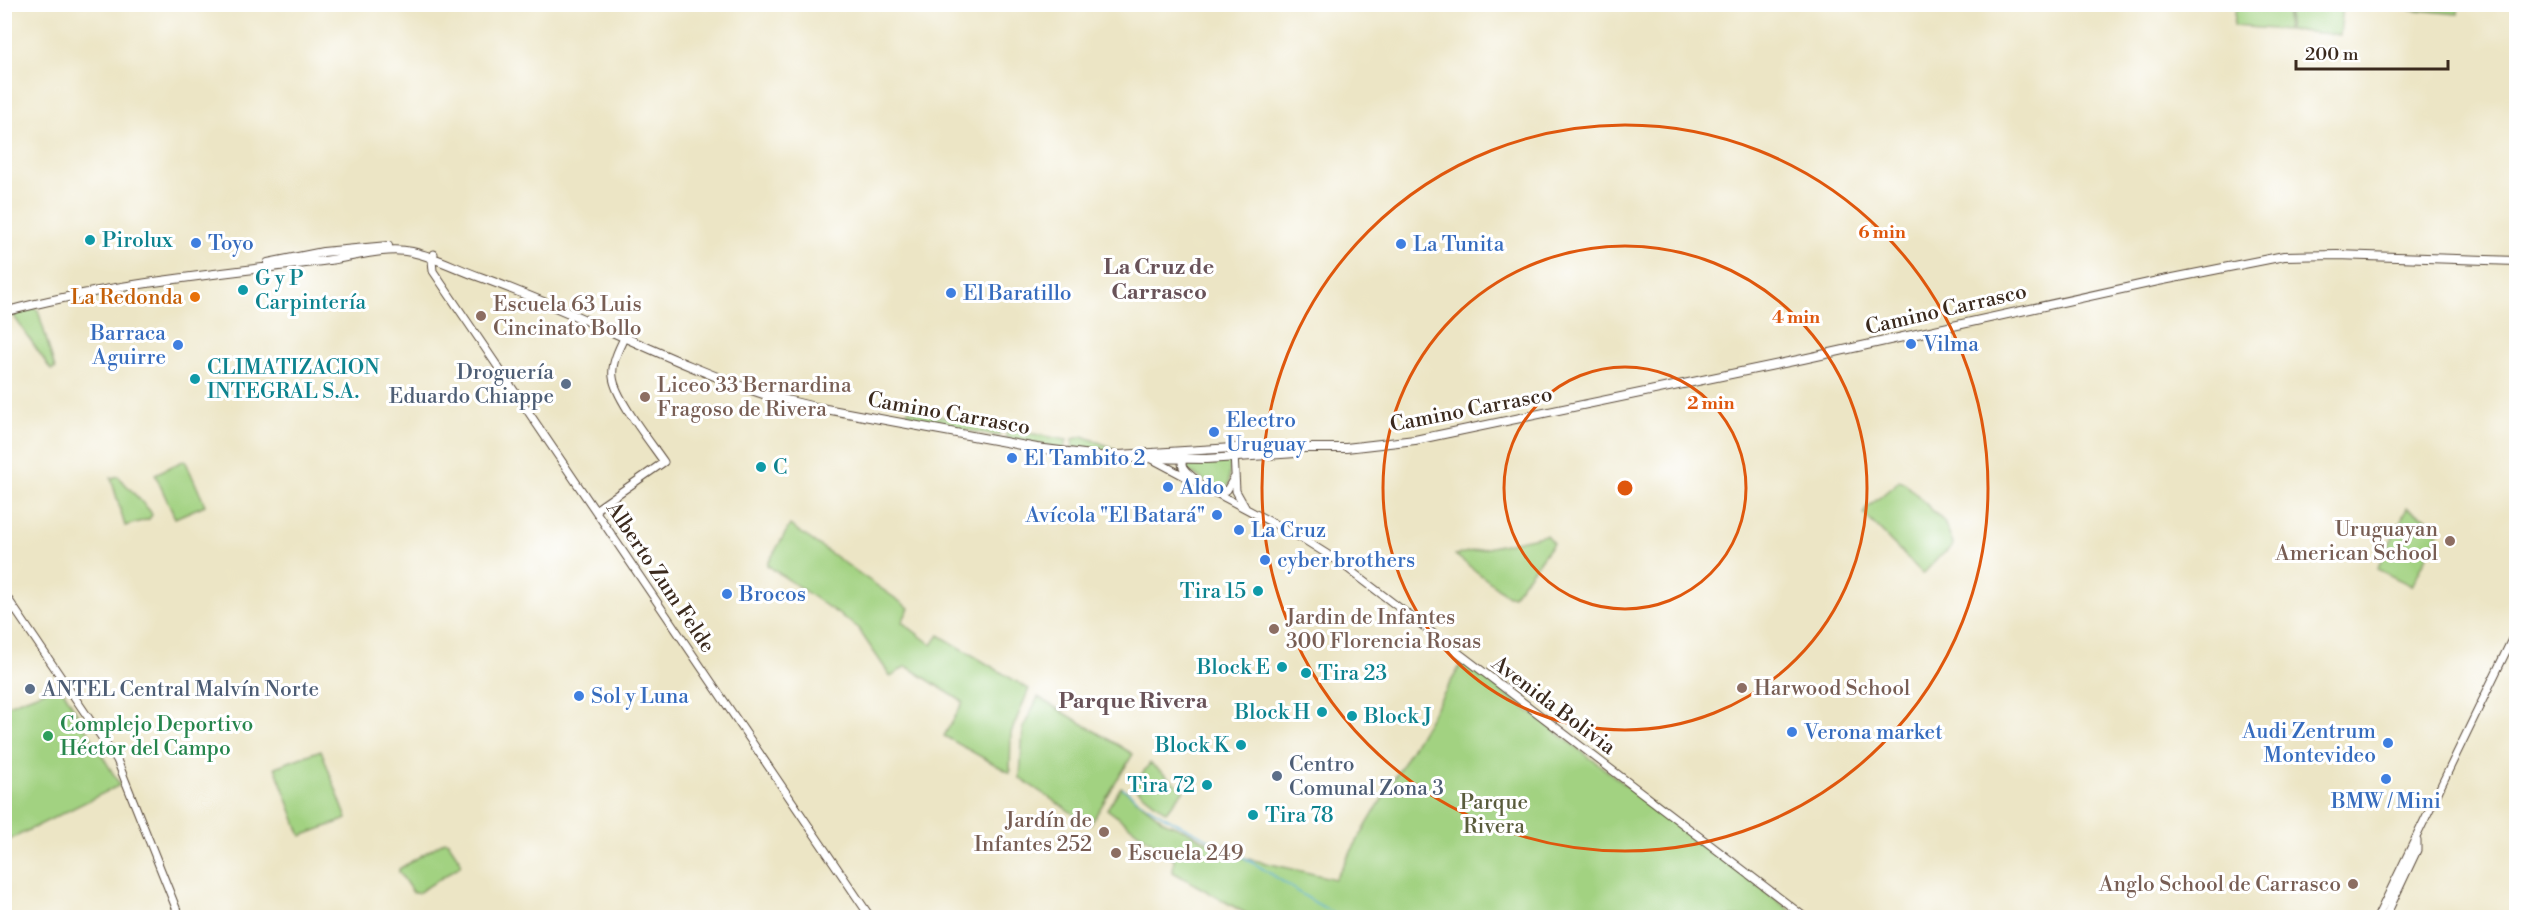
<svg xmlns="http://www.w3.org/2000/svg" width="2521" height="922" viewBox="0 0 2521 922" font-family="'Libre Bodoni',serif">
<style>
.green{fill:#a2d281;stroke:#6e7e50;stroke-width:1.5}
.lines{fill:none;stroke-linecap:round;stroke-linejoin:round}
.stream{stroke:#5bb1d7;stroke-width:1.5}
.tertiary-casing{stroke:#564637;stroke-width:9}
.secondary-casing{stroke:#564637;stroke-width:10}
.tertiary{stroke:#fff;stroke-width:7}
.secondary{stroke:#fff;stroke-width:8}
.ring{fill:none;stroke:#df570d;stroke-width:3}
.culture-dot{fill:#0f9aa8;stroke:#fff;stroke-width:2}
.shop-dot{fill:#3f7fe0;stroke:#fff;stroke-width:2}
.food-dot{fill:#e8710a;stroke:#fff;stroke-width:2}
.education-dot{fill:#8d6e63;stroke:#fff;stroke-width:2}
.service-dot{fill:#5c6f8a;stroke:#fff;stroke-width:2}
.leisure-dot{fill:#2e9e5b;stroke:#fff;stroke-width:2}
.labels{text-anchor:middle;stroke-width:6;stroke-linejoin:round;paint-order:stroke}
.culture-label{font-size:21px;fill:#0d838f;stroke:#fff;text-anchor:start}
.shop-label{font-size:21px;fill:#366cbe;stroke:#fff;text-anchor:start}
.food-label{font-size:21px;fill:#c56008;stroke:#fff;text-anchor:end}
.education-label{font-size:21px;fill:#785e54;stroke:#fff;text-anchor:start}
.street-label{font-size:21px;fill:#3b2a1e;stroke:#fff}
.service-label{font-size:21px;fill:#4e5e75;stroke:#fff;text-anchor:start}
.leisure-label{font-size:21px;fill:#27864d;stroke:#fff;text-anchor:start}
.park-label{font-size:21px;fill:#5a5c3c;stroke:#fff}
.neighbourhood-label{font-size:22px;font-weight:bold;fill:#695359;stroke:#fff}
.centre{fill:#df570d;stroke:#fff;stroke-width:3}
.ring-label{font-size:18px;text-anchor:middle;font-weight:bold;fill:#df570d;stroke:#fff;stroke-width:6;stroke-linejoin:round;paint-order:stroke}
</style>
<rect width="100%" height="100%" fill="#fff"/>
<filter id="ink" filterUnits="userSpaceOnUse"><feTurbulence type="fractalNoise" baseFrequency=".0167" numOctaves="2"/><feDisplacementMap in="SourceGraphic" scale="12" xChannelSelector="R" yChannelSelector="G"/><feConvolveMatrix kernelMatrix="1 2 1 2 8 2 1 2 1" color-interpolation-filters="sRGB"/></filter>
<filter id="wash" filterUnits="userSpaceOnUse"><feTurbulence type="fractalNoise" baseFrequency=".008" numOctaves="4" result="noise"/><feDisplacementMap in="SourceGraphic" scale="24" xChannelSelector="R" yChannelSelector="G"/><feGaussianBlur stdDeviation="1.35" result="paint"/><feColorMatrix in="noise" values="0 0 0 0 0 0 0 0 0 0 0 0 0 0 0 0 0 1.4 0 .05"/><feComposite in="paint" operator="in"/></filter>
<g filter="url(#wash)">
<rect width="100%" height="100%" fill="#ece5c5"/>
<!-- green -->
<path class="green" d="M2236,5H2289L2286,30L2234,26Z
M2290,5H2343L2340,35L2288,30Z
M2409,5V4L2459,5L2458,14L2408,9Z
M34,308L38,310L55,369L51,370L13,315Z
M908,410L1001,428L999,436L910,420L906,417Z
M1007,429L1067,440L1064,449L1006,438Z
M1083,436L1113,448L1114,452L1072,449L1073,439Z
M185,460L205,505L175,518L155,474Z
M1230,461L1229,483L1227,488L1218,489L1187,470L1185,462Z
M118,476L150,511L152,515L149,519L125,526L111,478Z
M1899,481L1905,483L1944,522L1953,544L1952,547L1939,557L1923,574L1864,514L1866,509Z
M2407,508L2442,525L2412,586L2377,569Z
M790,525L909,608L902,622L932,645L939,635L1029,689L1011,733L1010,773L944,736L963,702L906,666L891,677L857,627L767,565Z
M1546,535L1553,543L1513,596H1508L1455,555Z
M1463,661L1799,917H1252L1173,872L1174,859L1107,809L1121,787L1165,822L1185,830L1232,855L1335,879Z
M60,685L120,785L5,842V706Z
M1038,697L1133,754L1090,825L1020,778L1023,728Z
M321,750L347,819L301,836L275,767Z
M1150,763L1184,790L1166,812L1133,786Z
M445,841L448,842L461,862L460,866L418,893H413L399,872V869Z"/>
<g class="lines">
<!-- stream -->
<path class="stream" d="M1123,788C1158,818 1202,834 1243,857C1278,876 1309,903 1346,918"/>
</g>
</g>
<g filter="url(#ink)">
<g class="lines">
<defs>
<path id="tertiary" d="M434,254L432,260L433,271L871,918
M1234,454L1236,491L1245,507
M1184,457C1178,467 1187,472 1194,478
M1152,459L1303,539L1338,561L1806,918
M1215,493L1227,490L1234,478
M595,510L664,462C651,443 615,398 613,377C611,364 619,348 625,336
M4,593L117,760L180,918
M2377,918L2516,631
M2385,918L2417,850V841"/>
<path id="secondary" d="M268,263L323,252L388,246
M4,312C107,284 216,274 322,261C351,258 383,246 412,252C436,257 457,269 480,277C578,312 670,363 769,396L815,407L1037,448L1107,457
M1103,456L1233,448H1346L1415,440L1803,359L2158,281L2284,256L2337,255L2516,261
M1132,458L1207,459L1296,453"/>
</defs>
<!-- tertiary casing -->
<use href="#tertiary" class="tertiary-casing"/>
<!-- secondary casing -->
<use href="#secondary" class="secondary-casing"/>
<!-- tertiary -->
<use href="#tertiary" class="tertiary"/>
<!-- secondary -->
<use href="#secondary" class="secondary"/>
</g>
</g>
<!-- distance rings -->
<g class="ring">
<circle cx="1625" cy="488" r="121"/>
<circle cx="1625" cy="488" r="242"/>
<circle cx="1625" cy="488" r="363"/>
</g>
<!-- markers -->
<g class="culture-dot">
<circle cx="90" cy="240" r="6"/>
<circle cx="243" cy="290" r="6"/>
<circle cx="195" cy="379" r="6"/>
<circle cx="761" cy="467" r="6"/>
<circle cx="1258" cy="591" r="6"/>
<circle cx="1282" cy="667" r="6"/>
<circle cx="1306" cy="673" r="6"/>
<circle cx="1322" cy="712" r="6"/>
<circle cx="1352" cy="716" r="6"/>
<circle cx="1241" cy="745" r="6"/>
<circle cx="1207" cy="785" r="6"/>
<circle cx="1253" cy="815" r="6"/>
</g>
<g class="shop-dot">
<circle cx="196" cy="243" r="6"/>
<circle cx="1401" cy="244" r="6"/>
<circle cx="951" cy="293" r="6"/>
<circle cx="1911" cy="344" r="6"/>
<circle cx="178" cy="345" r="6"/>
<circle cx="1214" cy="432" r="6"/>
<circle cx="1012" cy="458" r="6"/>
<circle cx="1168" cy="487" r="6"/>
<circle cx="1217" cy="515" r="6"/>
<circle cx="1239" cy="530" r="6"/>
<circle cx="1265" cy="560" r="6"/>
<circle cx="727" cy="594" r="6"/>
<circle cx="579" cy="696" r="6"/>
<circle cx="1792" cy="732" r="6"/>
<circle cx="2388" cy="743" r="6"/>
<circle cx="2386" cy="779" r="6"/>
</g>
<circle class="food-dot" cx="195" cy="297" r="6"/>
<g class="education-dot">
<circle cx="481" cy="316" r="6"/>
<circle cx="645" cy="397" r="6"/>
<circle cx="2450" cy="541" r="6"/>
<circle cx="1274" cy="629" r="6"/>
<circle cx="1742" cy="688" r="6"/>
<circle cx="1104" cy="832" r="6"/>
<circle cx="1116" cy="853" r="6"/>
<circle cx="2353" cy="884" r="6"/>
</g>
<g class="service-dot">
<circle cx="566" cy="384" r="6"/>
<circle cx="30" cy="689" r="6"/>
<circle cx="1277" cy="776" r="6"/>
</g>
<circle class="leisure-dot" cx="48" cy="736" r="6"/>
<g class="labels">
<!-- culture labels -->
<g class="culture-label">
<text x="102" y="247">Pirolux</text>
<text x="255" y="285">G y P<tspan x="255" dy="24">Carpintería</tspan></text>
<text x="207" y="374">CLIMATIZACION<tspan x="207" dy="24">INTEGRAL S.A.</tspan></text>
<text x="773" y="474">C</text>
<text x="1246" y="598" text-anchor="end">Tira 15</text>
<text x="1270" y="674" text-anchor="end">Block E</text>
<text x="1318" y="680">Tira 23</text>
<text x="1310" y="719" text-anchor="end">Block H</text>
<text x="1364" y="723">Block J</text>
<text x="1229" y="752" text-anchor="end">Block K</text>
<text x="1195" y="792" text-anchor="end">Tira 72</text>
<text x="1265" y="822">Tira 78</text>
</g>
<!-- shop labels -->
<g class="shop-label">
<text x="208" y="250">Toyo</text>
<text x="1413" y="251">La Tunita</text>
<text x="963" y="300">El Baratillo</text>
<text x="166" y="340" text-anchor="end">Barraca<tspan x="166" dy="24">Aguirre</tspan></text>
<text x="1923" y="351">Vilma</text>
<text x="1226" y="427">Electro<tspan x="1226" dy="24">Uruguay</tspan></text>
<text x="1024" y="465">El Tambito 2</text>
<text x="1180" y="494">Aldo</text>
<text x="1205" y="522" text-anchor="end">Avícola "El Batará"</text>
<text x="1251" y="537">La Cruz</text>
<text x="1277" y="567">cyber brothers</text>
<text x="739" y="601">Brocos</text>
<text x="591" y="703">Sol y Luna</text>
<text x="2376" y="738" text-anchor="end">Audi Zentrum<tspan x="2376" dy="24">Montevideo</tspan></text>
<text x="1804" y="739">Verona market</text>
<text x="2386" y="808" text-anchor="middle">BMW / Mini</text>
</g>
<!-- food labels -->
<g class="food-label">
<text x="183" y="304">La Redonda</text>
</g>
<!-- education labels -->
<g class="education-label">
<text x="493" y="311">Escuela 63 Luis<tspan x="493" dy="24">Cincinato Bollo</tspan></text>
<text x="657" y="392">Liceo 33 Bernardina<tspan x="657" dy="24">Fragoso de Rivera</tspan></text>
<text x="2438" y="536" text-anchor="end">Uruguayan<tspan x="2438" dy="24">American School</tspan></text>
<text x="1286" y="624">Jardin de Infantes<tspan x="1286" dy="24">300 Florencia Rosas</tspan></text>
<text x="1754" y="695">Harwood School</text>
<text x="1092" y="827" text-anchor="end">Jardín de<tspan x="1092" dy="24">Infantes 252</tspan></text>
<text x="1128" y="860">Escuela 249</text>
<text x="2341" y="891" text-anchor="end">Anglo School de Carrasco</text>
</g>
<!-- street labels -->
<g class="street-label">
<text transform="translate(1946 309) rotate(-13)" y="7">Camino Carrasco</text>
<text transform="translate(1471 409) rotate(-11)" y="7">Camino Carrasco</text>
<text transform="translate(949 413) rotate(10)" y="7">Camino Carrasco</text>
<text transform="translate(661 577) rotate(56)" y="7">Alberto Zum Felde</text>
<text transform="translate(1554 705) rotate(37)" y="7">Avenida Bolivia</text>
</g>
<!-- service labels -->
<g class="service-label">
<text x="554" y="379" text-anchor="end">Droguería<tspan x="554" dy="24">Eduardo Chiappe</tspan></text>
<text x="42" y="696">ANTEL Central Malvín Norte</text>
<text x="1289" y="771">Centro<tspan x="1289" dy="24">Comunal Zona 3</tspan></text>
</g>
<!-- leisure labels -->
<g class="leisure-label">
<text x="60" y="731">Complejo Deportivo<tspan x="60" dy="24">Héctor del Campo</tspan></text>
</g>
<!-- park labels -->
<g class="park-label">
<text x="1494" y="809">Parque<tspan x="1494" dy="24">Rivera</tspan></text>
</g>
<!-- neighbourhood labels -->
<g class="neighbourhood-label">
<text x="1159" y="274">La Cruz de<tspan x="1159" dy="25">Carrasco</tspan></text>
<text x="1133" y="708">Parque Rivera</text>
</g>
</g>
<circle cx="1625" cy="488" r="9" class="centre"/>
<g class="ring-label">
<text x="1882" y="238">6 min</text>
<text x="1796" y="323">4 min</text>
<text x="1711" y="409">2 min</text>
</g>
<!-- margin -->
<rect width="2521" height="922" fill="none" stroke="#fff" stroke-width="24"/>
<!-- scale -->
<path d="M2296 60v9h152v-9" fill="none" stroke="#3b2a1e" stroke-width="3"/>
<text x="2305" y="60" font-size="18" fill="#3b2a1e" stroke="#ffffff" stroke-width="4.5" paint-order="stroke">200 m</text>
</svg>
